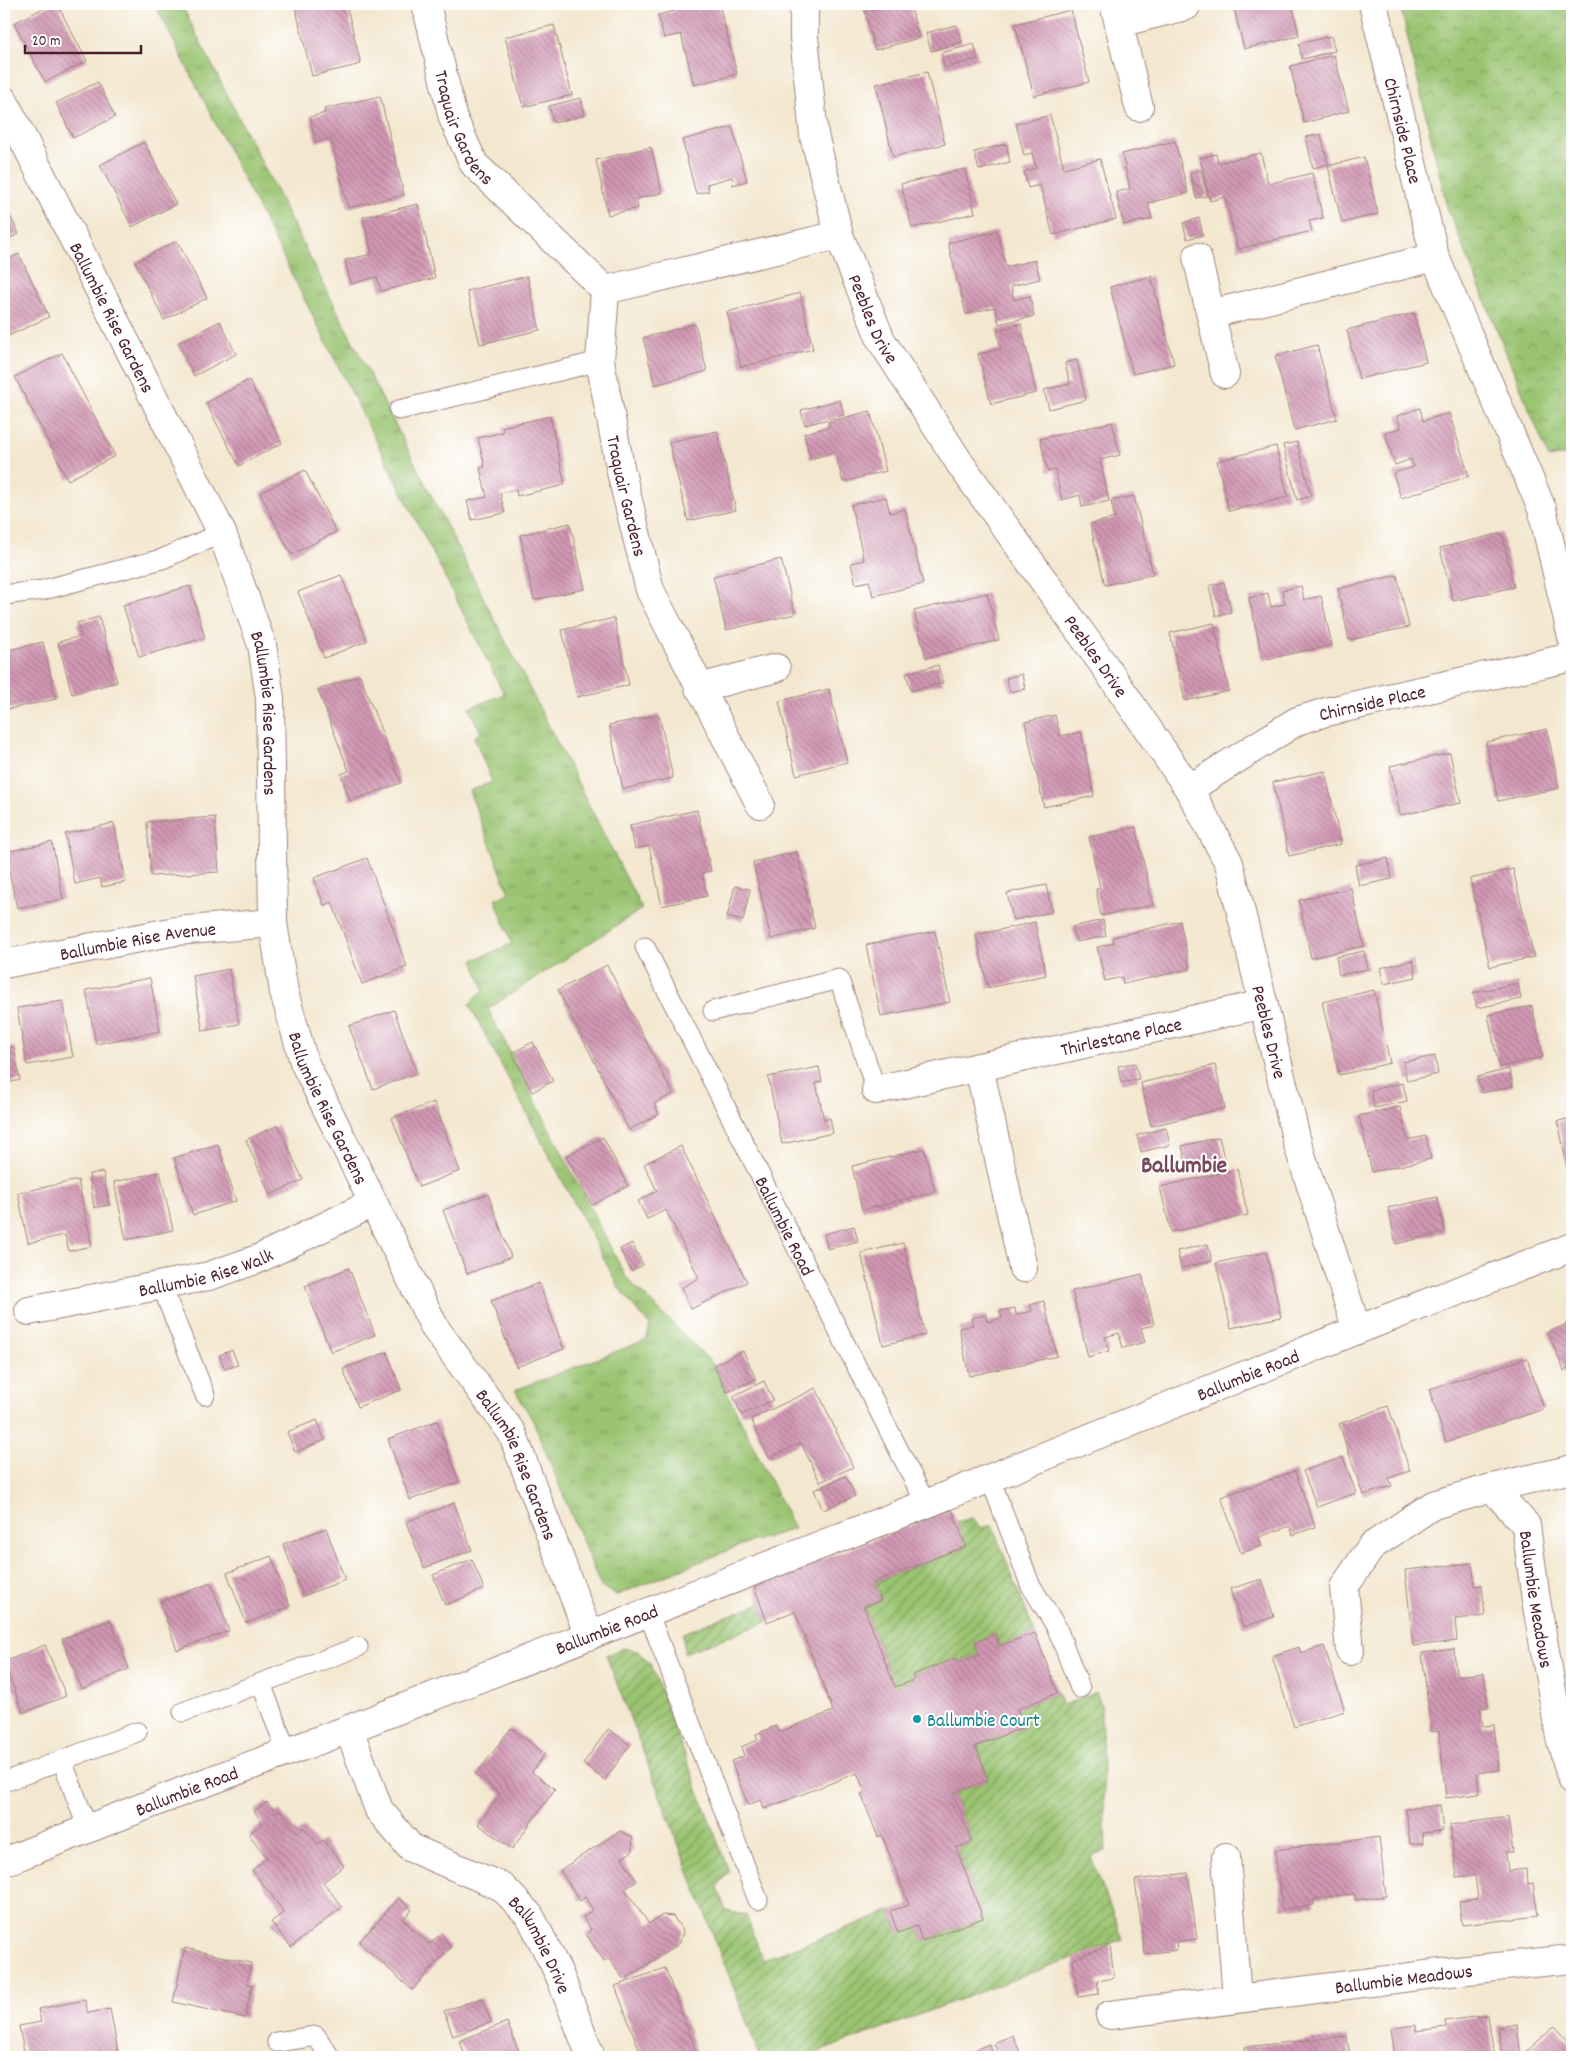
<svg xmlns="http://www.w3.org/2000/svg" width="1576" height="2061" viewBox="0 0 1576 2061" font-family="Dekko,sans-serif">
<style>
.grass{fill:url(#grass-tufts);stroke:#72724e}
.park{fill:url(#park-crowns);stroke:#72724e}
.garden{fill:url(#garden-furrows);stroke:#72724e}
.building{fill:url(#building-back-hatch)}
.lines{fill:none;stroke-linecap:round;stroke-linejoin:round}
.lane-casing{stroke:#9e837d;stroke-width:21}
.street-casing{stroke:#9e837d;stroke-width:30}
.lane{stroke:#fff;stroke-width:19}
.street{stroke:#fff;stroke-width:28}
.culture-dot{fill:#0f9aa8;stroke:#fff;stroke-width:2}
.labels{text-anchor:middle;stroke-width:4;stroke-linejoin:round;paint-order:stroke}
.street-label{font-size:19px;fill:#4a1f2b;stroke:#fff}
.culture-label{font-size:19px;fill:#0d838f;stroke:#fff;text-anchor:start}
.district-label{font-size:24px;font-weight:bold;fill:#79495b;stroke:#fff}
</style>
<defs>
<pattern id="grass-tufts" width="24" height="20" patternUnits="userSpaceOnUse" patternTransform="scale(1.25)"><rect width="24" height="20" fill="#9ac471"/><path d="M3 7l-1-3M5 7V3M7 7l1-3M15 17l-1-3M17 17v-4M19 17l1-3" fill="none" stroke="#809f5d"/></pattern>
<pattern id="park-crowns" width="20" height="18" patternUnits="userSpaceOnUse" patternTransform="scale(1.25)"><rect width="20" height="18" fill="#9ac471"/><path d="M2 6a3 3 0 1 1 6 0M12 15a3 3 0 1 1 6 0" fill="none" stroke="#809f5d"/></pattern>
<pattern id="garden-furrows" width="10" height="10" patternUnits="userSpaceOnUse" patternTransform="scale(1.25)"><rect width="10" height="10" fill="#9ac471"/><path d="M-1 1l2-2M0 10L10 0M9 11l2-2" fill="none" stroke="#809f5d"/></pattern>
<pattern id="building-back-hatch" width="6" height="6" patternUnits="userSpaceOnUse" patternTransform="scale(1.25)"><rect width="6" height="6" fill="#d198b3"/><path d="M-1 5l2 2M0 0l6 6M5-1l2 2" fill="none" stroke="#ac7b92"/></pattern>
</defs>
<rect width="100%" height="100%" fill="#fff"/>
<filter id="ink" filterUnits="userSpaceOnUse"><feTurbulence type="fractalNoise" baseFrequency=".02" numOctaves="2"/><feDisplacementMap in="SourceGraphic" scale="10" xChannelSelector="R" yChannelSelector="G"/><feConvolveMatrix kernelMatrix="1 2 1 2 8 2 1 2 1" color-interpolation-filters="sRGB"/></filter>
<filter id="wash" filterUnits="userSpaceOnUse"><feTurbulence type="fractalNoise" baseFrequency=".0096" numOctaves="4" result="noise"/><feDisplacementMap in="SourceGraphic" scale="20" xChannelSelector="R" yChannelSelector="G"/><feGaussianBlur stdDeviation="1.12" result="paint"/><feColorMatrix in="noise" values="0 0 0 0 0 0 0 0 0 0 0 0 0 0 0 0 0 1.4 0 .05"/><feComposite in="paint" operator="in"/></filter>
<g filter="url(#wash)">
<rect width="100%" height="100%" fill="#f3e7cf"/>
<!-- grass -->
<path class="grass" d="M155,4H181L642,909L488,1009L626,1277L713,1364L794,1529L744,1544L617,1595L601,1587L533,1421L515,1390L646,1340L650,1326L619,1288L469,1004L484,990L473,960L512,944L495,899L509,893L469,791L492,782L474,737L481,733L469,708L504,694Z"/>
<!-- park -->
<path class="park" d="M1400,4H1572V453L1549,458L1447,207Z"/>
<!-- garden -->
<path class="garden" d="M972,1518L981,1528L992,1525L1035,1633L999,1646L995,1634L975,1642L979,1655L958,1663L957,1659L912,1676L914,1680L895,1687L864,1607L881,1600L874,1582L966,1547L956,1522Z
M760,1603L767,1622L684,1653L683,1633Z
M623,1648L638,1651L651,1665L729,1872L717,1887L726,1911L746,1915L763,1960L890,1911L898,1933L917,1926L923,1941L983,1918L956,1848L972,1842L953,1793L988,1780L976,1746L1024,1727L1017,1709L1058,1693L1063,1705L1096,1692L1101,1704L1106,1851L1091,1857L1123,1939L805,2057H760L606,1655Z"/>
<g id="blocks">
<!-- building -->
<path class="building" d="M52,4H57L87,61L45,82L14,23Z
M302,4H346L361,64L312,76L295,6Z
M673,4H719L737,74L694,85L681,34L664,38L658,15L675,11Z
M863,4H910L919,38L875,50Z
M1233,4H1292L1299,36L1244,49Z
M1071,10L1089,82L1034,96L1015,24Z
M554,25L572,95L523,107L505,37Z
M956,25L962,42L931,51L926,33Z
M1331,36L1335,51L1302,59L1299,44Z
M974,44L978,59L945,68L941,53Z
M1334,55L1349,111L1304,123L1290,66Z
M927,72L945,144L893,157L876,84Z
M98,82L115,117L73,138L56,103Z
M380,96L404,195L348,208L331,138L316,142L310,117L325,113L324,109Z
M581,98L585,115L554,123L549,106Z
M1050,115L1064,168L1100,159L1116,219L1053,235L1040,185L1028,188L1024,172L1036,168L1032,153L1024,155L1016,124Z
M732,127L747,181L733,185L732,177L707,184L709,191L696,194L682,140Z
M1321,134L1328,164L1313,168L1306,137Z
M1175,141L1188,193L1148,203L1152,219L1124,225L1116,192L1130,189L1122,154Z
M144,142L176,204L132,227L100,165Z
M1006,144L1010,162L979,170L974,152Z
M651,147L662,193L636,199L638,208L608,215L596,160Z
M1261,153L1268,184L1312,173L1323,218L1309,221L1312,231L1238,249L1225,197L1210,201L1200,158L1216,154L1218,163Z
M1364,157L1378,214L1342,223L1328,166Z
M965,169L975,213L912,228L901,184Z
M1201,170L1207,196L1196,198L1190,173Z
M4,203L19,234L4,241Z
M418,204L435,278L381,291L377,277L351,284L345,260L372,254L363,217Z
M1199,218L1203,235L1187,239L1183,223Z
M997,231L1006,267L1035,260L1040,279L1011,286L1014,300L1030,296L1034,316L999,324L995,307L966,314L948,243Z
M177,241L207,298L164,320L135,262Z
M19,254L49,317L4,338V261Z
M527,276L540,330L480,344L467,291Z
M1151,276L1174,364L1133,374L1110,287Z
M800,293L813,349L741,367L727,312Z
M1414,313L1426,362L1359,379L1347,330Z
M220,321L236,354L194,376L178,343Z
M695,324L707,371L655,385L643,338Z
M1021,324L1036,393L991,404L978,354L1001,349L997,330Z
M1317,345L1337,419L1294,430L1275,356Z
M62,353L115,456L68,480L15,377Z
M1077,360L1086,400L1049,409L1044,390L1070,384L1065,363Z
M249,380L282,443L239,466L206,403Z
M840,400L844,415L805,425L801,410Z
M1420,408L1423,421L1449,413L1469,476L1401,498L1393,473L1414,467L1411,459L1395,465L1385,433L1401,428L1397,416Z
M870,411L886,471L843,482L835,452L810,459L804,433L829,427L828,422Z
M550,416L565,485L517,496L516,490L500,493L505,513L472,520L467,501L487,497L480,468L485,467L478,438L503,432L502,427Z
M1112,422L1120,455L1100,460L1109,501L1082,507L1080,495L1062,500L1055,470L1048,472L1040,439Z
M717,431L736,510L688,521L669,442Z
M1297,442L1311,496L1297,500L1283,445Z
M1276,446L1288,497L1229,511L1217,461Z
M305,470L336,532L291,555L260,493Z
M1134,496L1153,574L1105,585L1090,524L1115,518L1111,501Z
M886,497L890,513L905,509L923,584L873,596L869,581L856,584L851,563L864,560L851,505Z
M570,523L585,589L534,600L520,535Z
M1502,533L1514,587L1453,601L1440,548Z
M781,559L795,614L726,630L713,576Z
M341,575L367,641L324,658L298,592Z
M1397,575L1409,627L1349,640L1338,589Z
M1224,582L1231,612L1216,616L1209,586Z
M190,586L205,638L139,657L123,605Z
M1301,586L1304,600L1321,596L1332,645L1263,660L1249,598L1268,593L1271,607L1285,604L1282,590Z
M987,593L999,640L926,658L914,611Z
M99,617L117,682L72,694L58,642L81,636L77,623Z
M614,618L629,685L577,697L562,630Z
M1214,623L1229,691L1185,701L1170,633Z
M43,642L56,699L4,710V651Z
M938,665L943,683L911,691L906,673Z
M1022,674L1025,689L1010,692L1006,678Z
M360,675L401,783L350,801L341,774L349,771L318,690Z
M829,689L847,762L796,775L779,701Z
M659,715L673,778L623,789L609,725Z
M1055,715L1060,736L1081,732L1094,796L1044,807L1025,722Z
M1547,729L1559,788L1498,801L1486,742Z
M1450,753L1461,803L1400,815L1390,766Z
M1325,771L1341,844L1289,856L1273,782Z
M697,810L711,871L702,873L707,896L662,906L649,846L635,849L630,825Z
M215,817L219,872L151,876L147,822Z
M114,823L126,882L102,887L100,878L75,884L65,834Z
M1136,827L1153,905L1101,916L1096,889L1100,888L1089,837Z
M52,842L63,899L17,908L5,852Z
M797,852L815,928L771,939L753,862Z
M367,858L407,967L362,984L332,902L324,905L314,878Z
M1388,858L1392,879L1359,886L1355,865Z
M1513,869L1534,957L1490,967L1470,879Z
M1046,885L1052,912L1013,920L1007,893Z
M735,886L750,889L743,921L727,917Z
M1351,888L1364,946L1311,958L1299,900Z
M1103,920L1106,936L1076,942L1072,927Z
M1180,921L1190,969L1123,984L1122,977L1105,981L1097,947L1114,943L1113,937Z
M1035,922L1046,975L988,988L976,935Z
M935,931L950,1002L881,1016L866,945Z
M1364,951L1368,969L1339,975L1336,957Z
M1413,960L1416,977L1384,984L1380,968Z
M607,965L673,1094L654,1104L659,1114L629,1130L558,990Z
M229,969L239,1024L203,1031L193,976Z
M150,978L160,1031L96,1044L86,990Z
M1518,983L1521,999L1477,1008L1473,993Z
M1374,990L1390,1063L1339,1075L1322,1002Z
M63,1001L73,1057L27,1065L17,1008Z
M1532,1006L1543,1057L1499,1067L1488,1015Z
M394,1010L417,1073L373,1089L349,1026Z
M533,1042L553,1081L532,1092L512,1053Z
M14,1047L20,1080L4,1084V1049Z
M1435,1056L1438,1074L1407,1081L1403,1062Z
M1135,1063L1139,1079L1121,1083L1118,1066Z
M1215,1065L1225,1108L1151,1126L1141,1083Z
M819,1067L822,1081L816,1083L820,1101L824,1120L830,1118L833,1133L782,1144L768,1077Z
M1509,1069L1513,1086L1482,1093L1477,1077Z
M1403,1083L1407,1101L1374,1108L1371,1090Z
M434,1102L460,1171L419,1187L392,1118Z
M1400,1107L1407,1140L1426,1136L1431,1159L1372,1172L1359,1116Z
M1572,1118V1170L1568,1171L1558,1121Z
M278,1125L303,1180L270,1195L246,1140Z
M1166,1128L1170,1145L1141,1152L1137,1135Z
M603,1137L628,1186L592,1205L566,1156Z
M1219,1137L1225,1162L1188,1170L1182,1146Z
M218,1144L236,1201L193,1215L174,1158Z
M681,1146L747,1282L691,1309L681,1288L699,1278L684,1247L666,1210L647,1219L638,1201L657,1191L644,1164Z
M924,1149L935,1192L862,1210L852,1166Z
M1237,1169L1248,1215L1171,1232L1160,1187Z
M103,1172L109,1205L94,1208L89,1174Z
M160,1172L173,1230L126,1240L114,1182Z
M78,1180L92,1246L69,1251L65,1235L28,1243L18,1193Z
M488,1194L511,1257L467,1274L443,1210Z
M1437,1197L1445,1232L1396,1244L1388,1208Z
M854,1226L858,1241L828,1249L824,1234Z
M632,1243L643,1265L631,1271L620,1249Z
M903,1243L925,1335L883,1345L861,1253Z
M1208,1244L1212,1261L1181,1268L1177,1251Z
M1266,1252L1281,1317L1231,1328L1216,1263Z
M349,1268L375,1335L331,1352L305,1286Z
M1142,1274L1154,1325L1141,1328L1145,1342L1123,1348L1119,1333L1105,1337L1109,1351L1088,1357L1072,1291Z
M539,1283L564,1349L516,1367L491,1301Z
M1044,1301L1057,1356L969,1376L959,1328L973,1325L971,1318L986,1315L987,1322L1002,1318L1000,1311L1015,1308L1016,1315L1032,1311L1030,1305Z
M1572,1322V1367L1564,1371L1548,1332Z
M232,1350L238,1365L225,1369L219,1355Z
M743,1351L756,1379L727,1392L714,1365Z
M387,1352L401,1390L358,1407L343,1369Z
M1527,1358L1544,1409L1446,1442L1429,1389Z
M764,1381L773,1400L742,1415L733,1396Z
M816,1388L853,1467L820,1482L801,1443L769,1458L751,1419Z
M1388,1406L1410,1471L1389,1478L1392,1486L1363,1495L1339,1424Z
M317,1420L325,1440L295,1452L287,1432Z
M437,1421L459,1482L410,1500L388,1439Z
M1343,1457L1356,1493L1317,1507L1303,1471Z
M1295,1471L1315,1527L1293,1535L1290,1526L1259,1537L1262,1546L1241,1553L1221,1497Z
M846,1476L855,1496L823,1510L814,1490Z
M454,1503L472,1550L424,1568L406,1522Z
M952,1510L966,1546L874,1582L881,1600L864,1607L895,1687L914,1680L912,1675L957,1658L958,1663L979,1655L975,1642L995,1634L999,1646L1035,1633L1058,1693L1017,1709L1024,1727L976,1746L988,1780L953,1793L972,1842L956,1848L983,1918L922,1941L917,1926L898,1933L890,1911L909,1905L882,1835L878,1837L861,1794L865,1792L857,1773L764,1809L761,1800L748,1805L731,1761L744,1756L741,1747L758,1740L756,1734L776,1726L779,1732L833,1711L795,1611L767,1622L754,1586Z
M326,1528L345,1580L303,1596L283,1544Z
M271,1556L290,1607L246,1623L227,1573Z
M472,1559L484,1589L445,1605L433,1575Z
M1472,1563L1475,1586L1482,1585L1485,1616L1455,1619L1457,1641L1413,1646L1405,1570Z
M1262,1579L1274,1617L1243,1627L1230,1589Z
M211,1583L229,1631L177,1650L160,1602Z
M110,1620L129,1669L82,1689L62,1639Z
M45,1645L66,1696L23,1713L4,1662Z
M1324,1646L1345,1711L1294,1727L1272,1656L1299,1647L1301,1653Z
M1454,1649L1456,1676L1484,1673L1488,1707L1480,1708L1483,1726L1494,1725L1499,1770L1477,1773L1479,1794L1446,1798L1439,1731L1431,1732L1422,1653Z
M4,1718L11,1736L4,1738Z
M511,1728L545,1754L532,1772L555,1789L512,1849L478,1824L501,1794L476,1775Z
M608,1729L630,1745L605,1780L583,1764Z
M267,1802L276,1813L280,1810L297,1833L304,1827L318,1844L323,1840L344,1866L323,1882L342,1907L291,1947L271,1922L284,1912L252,1870L267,1858L249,1834L263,1823L254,1811Z
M1440,1805L1443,1831L1422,1833L1423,1843L1410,1844L1406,1809Z
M1508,1817L1513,1852H1506L1508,1871L1526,1869L1527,1884L1533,1883L1538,1916L1462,1925L1459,1901L1478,1899L1475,1875L1457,1877L1450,1825Z
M620,1831L632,1837L633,1851L622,1858L637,1881L625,1889L649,1924L662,1915L673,1916L683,1931L680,1943L624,1980L609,1958L604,1961L586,1934L591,1930L583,1917L593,1910L585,1897L580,1901L560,1870Z
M1379,1837L1386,1896L1355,1900L1354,1894L1333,1896L1314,1899V1905L1282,1909L1275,1850Z
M1188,1873L1197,1939L1176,1942L1177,1950L1145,1954L1135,1880Z
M399,1898L412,1910L403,1919L416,1932L430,1944L438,1936L451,1947L412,1990L359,1942Z
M1110,1945L1114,1978L1097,1981L1099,1994L1078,1997L1073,1959Z
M185,1948L251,1963L247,1984L252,1985L245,2018L173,2002Z
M665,1968L693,2043L698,2057H642L615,1986Z
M482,1998L491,2022L453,2036L444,2011Z
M85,2000L88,2013L110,2009L119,2057H25L19,2026L41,2022L38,2009Z
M1488,2015L1494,2057H1395L1391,2028L1416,2025V2031L1446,2027L1445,2021Z
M507,2022L521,2057H466L459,2041Z
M1517,2024L1521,2057H1502L1498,2027Z
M1555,2026L1572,2045V2057H1529L1525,2053Z
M1013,2035L1022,2057H1000L994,2043Z
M1347,2036L1350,2057H1245L1244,2047Z
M989,2044L994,2057H957Z"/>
</g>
</g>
<g filter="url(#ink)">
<use href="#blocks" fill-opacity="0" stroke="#9e837d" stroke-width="1"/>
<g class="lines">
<defs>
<g id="lane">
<path d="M399,410L600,361"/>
<path d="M4,595L43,590L162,559L222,533"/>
<path id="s1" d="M645,947L926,1504"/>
<path d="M713,1011L839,979L876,1090"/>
<path d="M162,1287L205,1395"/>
<path d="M990,1478L1030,1584L1057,1628L1080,1688"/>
<path d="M648,1612L758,1900"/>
<path d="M261,1683L287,1753"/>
<path d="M183,1712L358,1647"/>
<path d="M62,1760L88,1829"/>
<path d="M4,1782L137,1732"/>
<path d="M277,2042L316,2036L330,2057"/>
</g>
<g id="street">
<path id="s2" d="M426,4L453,118L474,164L605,290L600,361L621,472L650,590L760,804"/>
<path id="s3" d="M804,4V37L814,135L839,235L881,340L961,465L1106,668L1189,789L1229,863L1297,1142L1357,1330"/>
<path d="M1114,4L1139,107"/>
<path id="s4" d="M1373,4L1435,257L1542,509L1572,637"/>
<path d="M1119,23L1186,6"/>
<path id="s5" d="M4,101L222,533L262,645L270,698L273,923L284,992L304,1062L435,1328L512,1433L589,1636"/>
<path d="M1197,257L1225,374"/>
<path d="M605,290L839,235"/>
<path d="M1211,314L1435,257"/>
<path d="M699,688L776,668"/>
<path id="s6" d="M1189,789L1297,721L1326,712L1572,657"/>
<path id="s7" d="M4,964L176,931L273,923"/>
<path d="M979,1067L1023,1268"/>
<path id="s8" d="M876,1090L1264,1004"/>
<path id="s9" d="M29,1311L209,1276L258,1259L373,1203"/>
<path d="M1492,1488L1572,1469"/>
<path id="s10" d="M1350,1651L1344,1587L1372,1546L1433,1505L1492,1488L1526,1525L1536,1600L1560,1737L1572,1780"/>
<path id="s11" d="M349,1729L379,1810L411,1848L502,1887L530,1916L559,1974L591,2057"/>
<path d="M1226,1857L1237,1998"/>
<path id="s12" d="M4,1862L196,1786L349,1729L926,1504L1357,1330L1572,1247"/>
<path id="s13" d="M1110,2015L1458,1971L1572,1959"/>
</g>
</defs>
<!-- lane casing -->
<use href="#lane" class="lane-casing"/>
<!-- street casing -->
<use href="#street" class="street-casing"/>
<!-- lane -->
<use href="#lane" class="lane"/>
<!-- street -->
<use href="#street" class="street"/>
</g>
</g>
<!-- markers -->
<circle class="culture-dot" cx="917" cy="1719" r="5"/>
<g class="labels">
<!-- street labels -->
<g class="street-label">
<text dy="7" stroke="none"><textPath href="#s2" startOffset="130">Traquair Gardens</textPath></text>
<text dy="7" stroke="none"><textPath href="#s4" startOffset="130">Chirnside Place</textPath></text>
<text dy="7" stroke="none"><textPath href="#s5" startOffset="242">Ballumbie Rise Gardens</textPath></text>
<text dy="7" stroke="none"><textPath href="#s3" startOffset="325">Peebles Drive</textPath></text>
<text dy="7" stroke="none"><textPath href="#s2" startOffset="558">Traquair Gardens</textPath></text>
<text dy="7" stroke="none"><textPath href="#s3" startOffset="730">Peebles Drive</textPath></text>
<text dy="7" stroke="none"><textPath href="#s6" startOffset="205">Chirnside Place</textPath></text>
<text dy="7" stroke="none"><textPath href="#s5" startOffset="671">Ballumbie Rise Gardens</textPath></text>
<text dy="7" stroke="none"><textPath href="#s7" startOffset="136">Ballumbie Rise Avenue</textPath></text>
<text dy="7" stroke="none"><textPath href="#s3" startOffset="1150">Peebles Drive</textPath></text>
<text dy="7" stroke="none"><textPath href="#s8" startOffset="251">Thirlestane Place</textPath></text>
<text dy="7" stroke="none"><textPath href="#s5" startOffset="1076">Ballumbie Rise Gardens</textPath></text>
<text dy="7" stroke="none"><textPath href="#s1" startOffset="312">Ballumbie Road</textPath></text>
<text dy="7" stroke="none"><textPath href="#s9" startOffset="181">Ballumbie Rise Walk</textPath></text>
<text dy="7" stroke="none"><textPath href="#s12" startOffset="1336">Ballumbie Road</textPath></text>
<text dy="7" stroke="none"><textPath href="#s5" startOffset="1481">Ballumbie Rise Gardens</textPath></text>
<text dy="7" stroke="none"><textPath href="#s10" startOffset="374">Ballumbie Meadows</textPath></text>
<text dy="7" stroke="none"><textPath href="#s12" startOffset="646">Ballumbie Road</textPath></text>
<text dy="7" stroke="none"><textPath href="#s12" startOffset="196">Ballumbie Road</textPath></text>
<text dy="7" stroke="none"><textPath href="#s11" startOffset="305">Ballumbie Drive</textPath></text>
<text dy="7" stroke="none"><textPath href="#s13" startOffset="296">Ballumbie Meadows</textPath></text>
</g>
<!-- culture labels -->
<g class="culture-label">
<text x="927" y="1726">Ballumbie Court</text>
</g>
<!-- district labels -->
<g class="district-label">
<text x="1184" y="1172">Ballumbie</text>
</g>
</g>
<!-- margin -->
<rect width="1576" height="2061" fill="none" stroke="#fff" stroke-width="20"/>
<!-- scale -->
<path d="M25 45v8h116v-8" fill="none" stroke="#4a1f2b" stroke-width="2.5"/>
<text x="32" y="45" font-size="15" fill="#4a1f2b" stroke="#ffffff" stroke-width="4" paint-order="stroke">20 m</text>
</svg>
